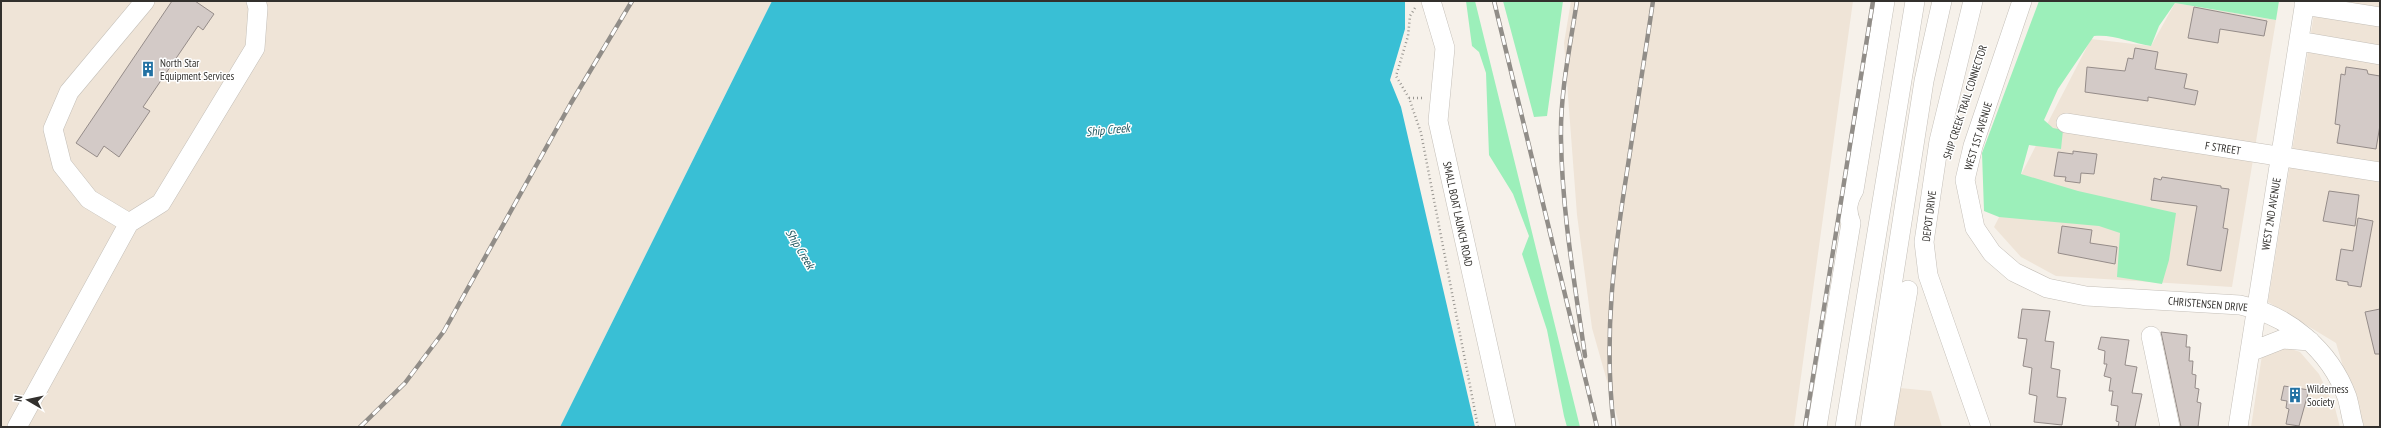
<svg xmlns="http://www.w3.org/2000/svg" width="2381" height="428" viewBox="0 0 2381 428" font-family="'PT Sans Narrow',sans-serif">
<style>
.built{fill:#efe4d7}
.green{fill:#9cefba}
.water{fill:#39bfd5}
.building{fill:#d3cac7;stroke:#958c89}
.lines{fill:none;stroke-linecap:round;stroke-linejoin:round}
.minor-casing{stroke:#c4bfb8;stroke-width:20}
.path{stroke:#999691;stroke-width:2.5;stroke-dasharray:1 3;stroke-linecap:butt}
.minor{stroke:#fff;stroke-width:19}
.rail-casing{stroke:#918d88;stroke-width:4.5}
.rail{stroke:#fff;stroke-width:3;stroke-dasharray:9;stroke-linecap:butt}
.labels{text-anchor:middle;stroke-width:3;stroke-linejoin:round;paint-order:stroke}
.poi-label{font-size:11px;fill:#32302d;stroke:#fff;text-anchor:start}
.street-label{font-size:11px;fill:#32302d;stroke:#fff}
.water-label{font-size:12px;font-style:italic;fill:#20565f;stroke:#fff}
</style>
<rect width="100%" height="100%" fill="#f6f1ea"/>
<!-- built -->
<path class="built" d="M1,1H772L560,427H1Z
M1571,1H1853L1794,427H1620L1592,328L1577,215L1564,43Z
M2316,1H2380V427H2361L2336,343L2268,302Z
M2175,3L2276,20L2232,287L2056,276L2021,257L1994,227L2091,39L2151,46Z
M2283,346L2300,352L2319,374L2335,408L2340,427H2251L2262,355Z
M1900,388L1931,391L1942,427H1893Z"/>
<!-- green -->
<path class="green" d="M1466,1H1475L1580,427H1567L1564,416L1547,330L1522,254L1529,236L1513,194L1489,155L1486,73L1479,52L1472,46Z
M1503,1H1563L1547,116L1534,117Z
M2039,1H2279L2276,20L2175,3L2159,26L2151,46C2131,43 2114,34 2094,36L2058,89L2044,120L2053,128L2063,130L2061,149L2029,145L2021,174L2078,191L2176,213L2169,260L2162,284L2117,277L2120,233L2099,226L1999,217L1984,211L1982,153Z"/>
<!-- water -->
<path class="water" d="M772,1H1405V29L1390,80L1401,107L1475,427H560Z"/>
<!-- building -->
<path class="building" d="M172,1H195L214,14L203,30L198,26L143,107L150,111L119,157L104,146L97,157L76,143Z
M2194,7L2267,21L2264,36L2220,29L2218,43L2188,38Z
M2135,48L2158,52L2155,69L2187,74L2184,88L2198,91L2195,105L2148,97V101L2085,92L2087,67L2125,71L2128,58L2133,59Z
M2346,67L2367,70L2368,74L2380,76V125L2376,149L2337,143L2340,125L2335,124L2341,74L2345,75Z
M2073,151L2097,154L2094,174L2081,173L2080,183L2065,181L2066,177L2054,176L2058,152L2073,154Z
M2162,177L2221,186V188L2229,189L2223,228L2228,229L2221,271L2187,265L2197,206L2151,200L2154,178L2161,180Z
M2329,191L2359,195L2355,226L2323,221Z
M2358,218L2373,221L2361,287L2348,285V282L2336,280L2341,249L2353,251Z
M2062,226L2092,230L2090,243L2117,247L2115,264L2058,253Z
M2022,309L2050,311L2045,341L2054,342L2051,368L2060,370L2057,397L2066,398L2062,425L2034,422L2037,396L2029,394L2032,368L2023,366L2027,339L2018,338Z
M2380,309V354H2375L2365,312Z
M2161,332L2187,335L2186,347H2190L2189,361H2193L2192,374L2196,375L2195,388L2199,389L2197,402L2201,403L2198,427H2181Z
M2101,337L2129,340L2125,365L2137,367L2132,393L2142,394L2135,427H2118L2119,422L2116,421L2118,406L2111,405L2113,391H2109L2111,378L2104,376L2107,364H2104L2105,351L2098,349Z
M2284,386L2309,390L2299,426L2286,424L2289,409L2286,408L2287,401L2281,400Z"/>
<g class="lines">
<defs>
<path id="minor" d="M145,1L69,92L53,129L62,165L89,199L129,223L161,203L255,48L258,8L256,1
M1431,1L1445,48L1438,121L1506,427
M1973,1L1939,141L1924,242L1928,275L1981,427
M2022,1L1973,146L1965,180L1975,228L1992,253L2014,272L2047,288L2086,296L2240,305C2288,315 2330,350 2347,397C2350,407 2351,417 2354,427
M2304,5L2380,17
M2299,41L2380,55
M2066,123L2380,172
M2151,336L2170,427
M2250,352L2283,339L2310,341
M17,427L129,223
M1817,427L1851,223C1846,210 1847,202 1854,190L1885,1
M1845,427L1915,1
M1870,427L1924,81L1942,1
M1884,427L1908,290
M2238,427L2305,1"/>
</defs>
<!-- minor casing -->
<use href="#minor" class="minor-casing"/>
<!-- path -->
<path class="path" d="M1415,8L1410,16L1408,36L1396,76L1409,98L1421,133L1478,427
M1409,98H1424"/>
<!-- minor -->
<use href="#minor" class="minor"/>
<defs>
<path id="rail" d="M1494,1L1597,427
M1577,1C1570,47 1560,93 1561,139C1562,212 1575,285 1585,356
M360,427L405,383L444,331L571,103L632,1
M1614,427C1603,338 1614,253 1628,165C1636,111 1645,56 1653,1
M1805,427L1873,1"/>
</defs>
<!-- rail casing -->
<use href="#rail" class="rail-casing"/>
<!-- rail -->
<use href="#rail" class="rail"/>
</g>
<!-- icons -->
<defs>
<symbol id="building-bare" viewBox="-9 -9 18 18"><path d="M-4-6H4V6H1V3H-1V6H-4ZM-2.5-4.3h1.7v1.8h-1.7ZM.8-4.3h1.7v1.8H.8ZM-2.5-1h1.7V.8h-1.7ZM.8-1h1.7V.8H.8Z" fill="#2271a3" stroke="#fff" stroke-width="2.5" paint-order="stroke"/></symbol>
</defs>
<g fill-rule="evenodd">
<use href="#building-bare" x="137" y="58" width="22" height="22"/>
<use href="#building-bare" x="2284" y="384" width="22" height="22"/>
</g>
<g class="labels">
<!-- poi labels -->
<g class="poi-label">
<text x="160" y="67">North Star<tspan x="160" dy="13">Equipment Services</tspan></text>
<text x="2307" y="393">Wilderness<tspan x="2307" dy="13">Society</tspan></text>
</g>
<!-- street labels -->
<g class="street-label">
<text transform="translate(1965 102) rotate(-72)" y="4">SHIP CREEK TRAIL CONNECTOR</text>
<text transform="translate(1978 136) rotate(-73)" y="4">WEST 1ST AVENUE</text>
<text transform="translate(2223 148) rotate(9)" y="4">F STREET</text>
<text transform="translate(1458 214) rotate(78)" y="4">SMALL BOAT LAUNCH ROAD</text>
<text transform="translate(2271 214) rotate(-81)" y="4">WEST 2ND AVENUE</text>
<text transform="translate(1929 216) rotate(-83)" y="4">DEPOT DRIVE</text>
<text transform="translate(2208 304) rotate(5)" y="4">CHRISTENSEN DRIVE</text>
</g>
<!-- water labels -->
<g class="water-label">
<text transform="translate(1108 130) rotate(-6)" y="4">Ship Creek</text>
<text transform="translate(800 249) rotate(59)" y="4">Ship Creek</text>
</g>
</g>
<!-- border -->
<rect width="2381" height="428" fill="none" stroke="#32302d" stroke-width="4"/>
<!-- north arrow -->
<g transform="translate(28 400) rotate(279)" stroke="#ffffff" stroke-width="3" paint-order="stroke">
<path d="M0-3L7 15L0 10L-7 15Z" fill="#32302d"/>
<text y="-6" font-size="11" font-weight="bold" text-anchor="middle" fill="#32302d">N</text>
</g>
</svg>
